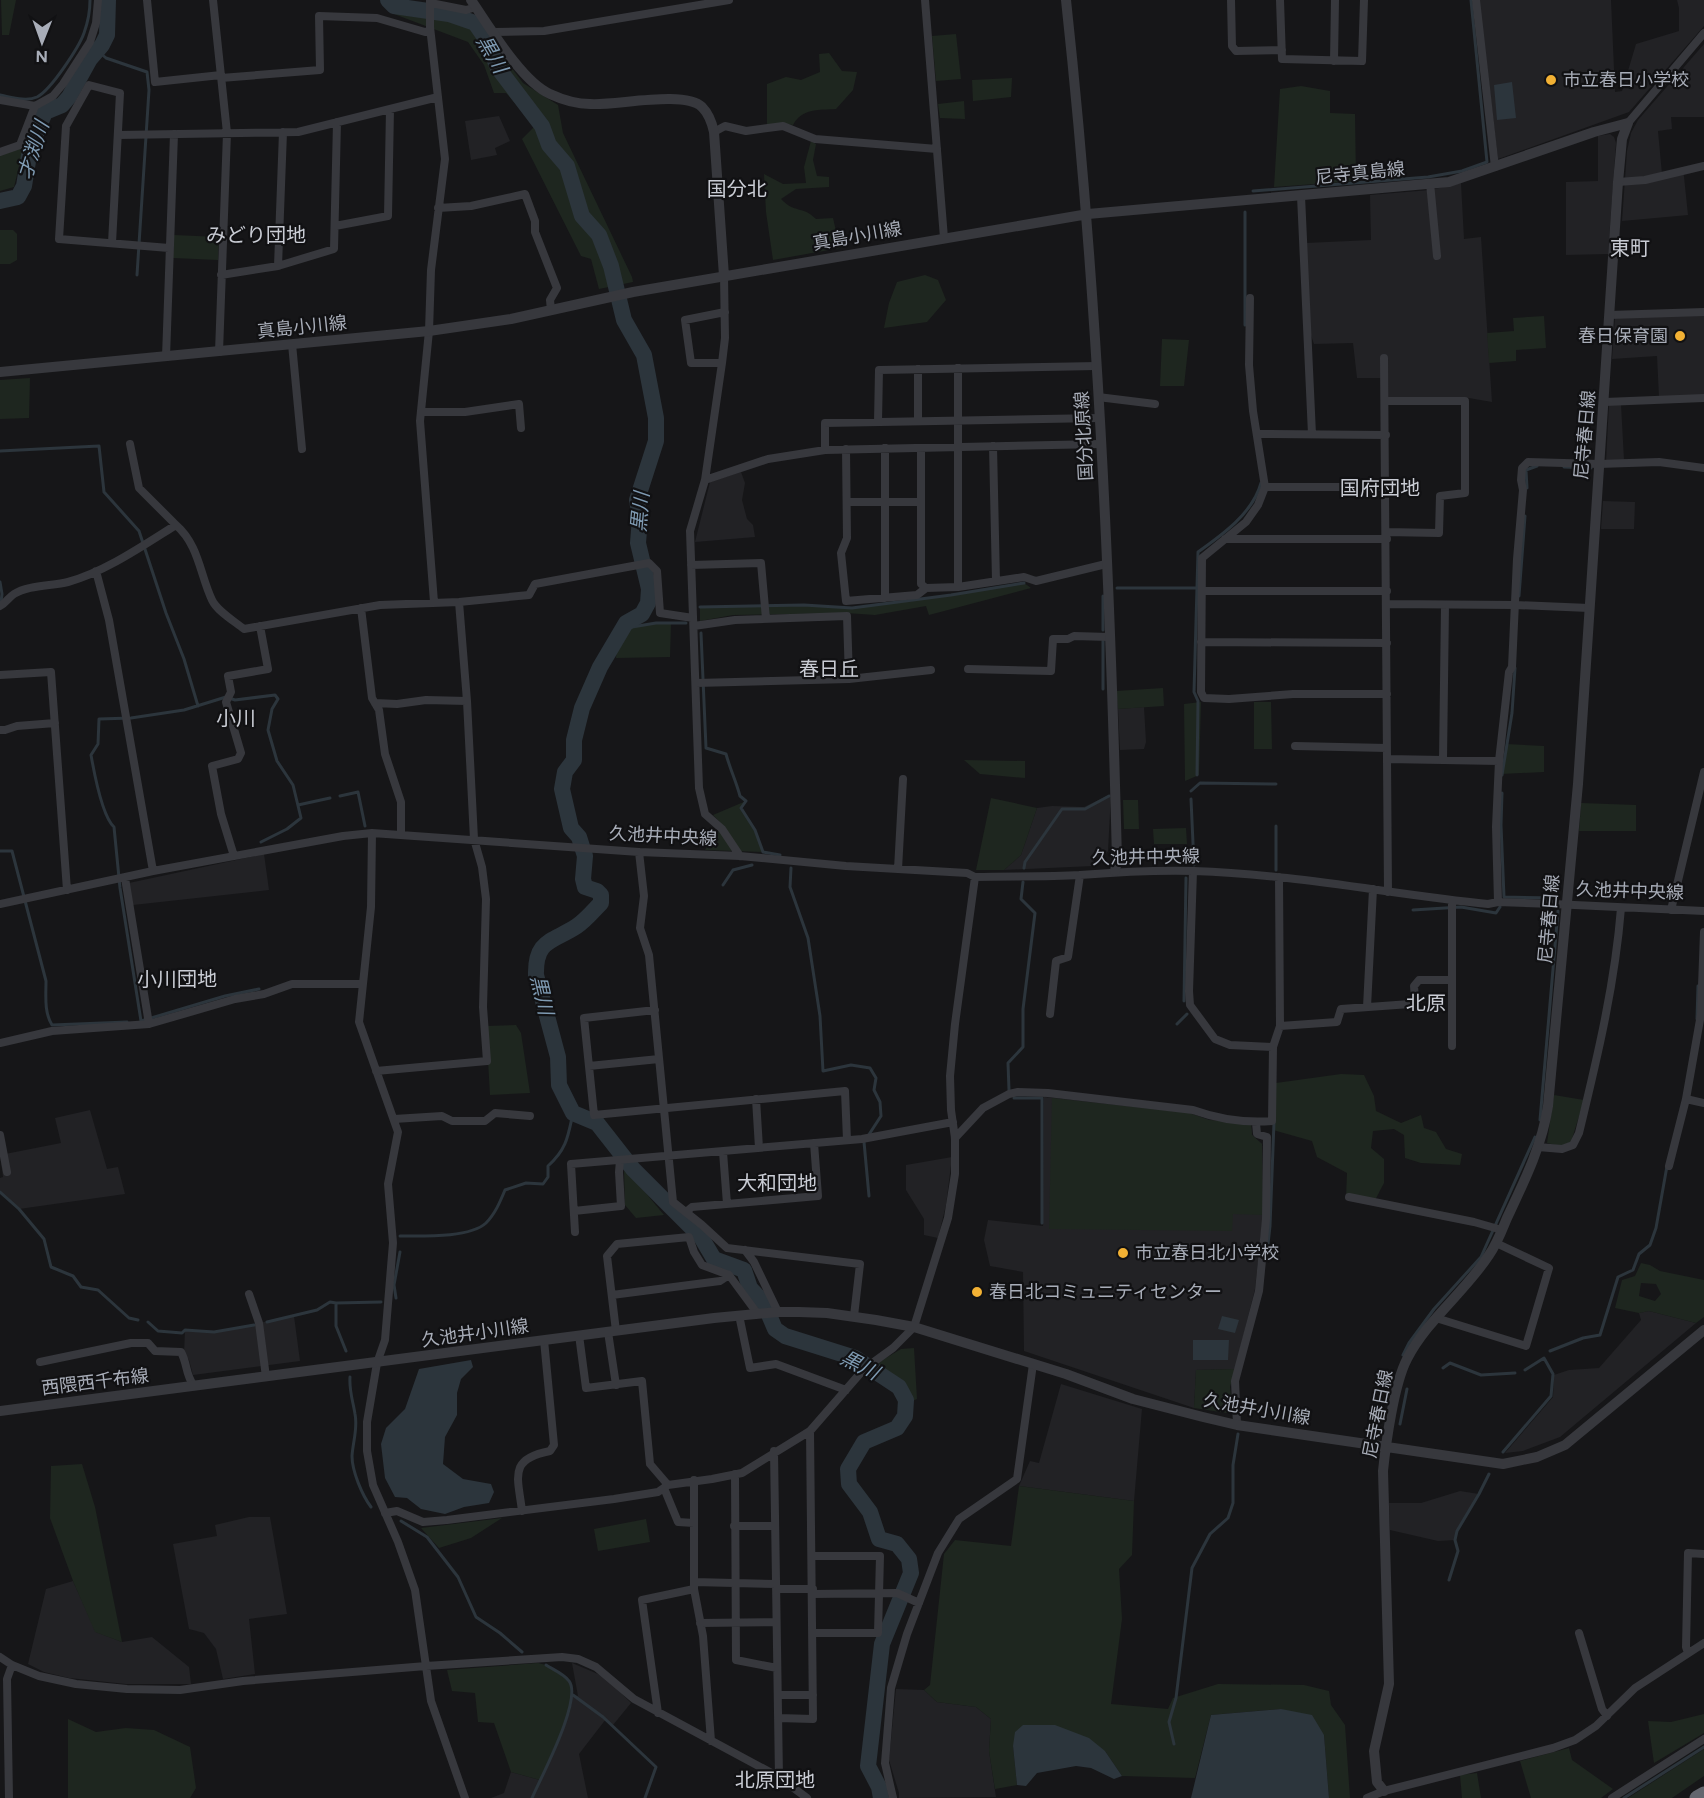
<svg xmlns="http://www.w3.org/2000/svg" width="1704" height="1798" viewBox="0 0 1704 1798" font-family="Figtree,'Noto Sans JP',sans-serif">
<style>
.built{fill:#222225}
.green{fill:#1e261f;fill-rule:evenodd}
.water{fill:#2c353c}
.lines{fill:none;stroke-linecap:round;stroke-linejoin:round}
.stream{stroke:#2c353c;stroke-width:3}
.river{stroke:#2c353c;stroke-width:16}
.minor{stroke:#37383d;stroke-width:8}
.tertiary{stroke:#37383d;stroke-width:10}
.motorway{stroke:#63666e;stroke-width:15}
.poi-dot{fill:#f2b134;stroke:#111113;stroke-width:2}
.labels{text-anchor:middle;stroke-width:4.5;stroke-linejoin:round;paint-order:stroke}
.poi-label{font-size:18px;fill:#a8adb8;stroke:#111113;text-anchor:start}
.street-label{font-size:18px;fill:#a8adb8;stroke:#111113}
.water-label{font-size:20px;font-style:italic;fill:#7f9bb3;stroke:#111113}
.neighbourhood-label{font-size:20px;fill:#c9ccd4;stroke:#111113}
</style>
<rect width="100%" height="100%" fill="#161618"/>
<!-- built -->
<path class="built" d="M1479,0H1611L1615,92L1622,91L1636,44L1679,31V8L1677,0H1704V26L1629,112L1498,159Z
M1704,44V117H1671L1672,129L1658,131L1662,174L1683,167L1688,215L1622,221L1627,151L1631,133L1638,120Z
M499,116L510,141L495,148L497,155L471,160L465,121Z
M1610,134L1614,137L1616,143L1608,254L1566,255V182L1598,181V136Z
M1461,183L1464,239L1481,237L1492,402L1463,397H1383V378H1357L1353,343L1314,344L1310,332L1306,243L1371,240L1370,195L1430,190Z
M1704,314V396L1659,397L1657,356L1612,359L1615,318Z
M1609,404H1621L1624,460L1606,462Z
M741,472L745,483L742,500L747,519L753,525L755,537L695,542L710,482Z
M1603,501L1635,502L1634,529H1601Z
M1144,707L1146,742L1144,749L1120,750L1118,709Z
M1111,794L1108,851L1102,860L1093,866L1004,870L1021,855L1037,808L1052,806L1084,807Z
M264,854L269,890L133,905L129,883Z
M1044,1097L1189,1113L1209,1120L1251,1124L1252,1135L1262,1144L1263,1215L1255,1289L1235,1369L1196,1370L1194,1408L1024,1351L1023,1272L990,1266L984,1240L988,1220L1043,1226Z
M90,1110L107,1169L118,1167L125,1194L19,1209L0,1192V1178L3,1177L0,1155L61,1143L55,1118Z
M952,1157L946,1205L938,1238L924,1235V1219L906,1190V1165Z
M1649,1311L1696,1323L1560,1437L1523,1451L1505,1453L1553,1397L1554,1375L1569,1370L1599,1368L1641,1320L1639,1313Z
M294,1316L300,1361L193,1375L189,1360L184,1354L185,1330L214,1332Z
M1061,1384L1142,1409L1134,1501L1019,1486L1030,1461L1039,1463Z
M1460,1491L1479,1494L1457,1530L1455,1540L1438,1541L1390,1530L1389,1503H1421Z
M249,1517H270L287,1614L249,1619L255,1674L223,1679L216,1649L204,1633L189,1629L173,1544L217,1536L215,1525Z
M73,1581L96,1632L122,1642L152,1637L189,1667L191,1684H126L69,1678L44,1672L28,1664L46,1589Z
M572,1663L605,1677L631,1703L613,1725L606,1719L579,1754L588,1798H491L504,1793L511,1772L540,1780L570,1711L573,1695L578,1696Z
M896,1689L924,1690L937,1702L976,1707L991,1719L989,1751L996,1797L899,1798V1793L889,1760Z"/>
<!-- green -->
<path class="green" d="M1,0H16L9,35H2Z
M397,5L446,10L477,22L523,83L558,105L563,133L632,277L633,282L599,289L591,259L581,256L522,139L535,126L506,93H494L484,65L468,42L394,14L392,8Z
M956,34L961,79L936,81L932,36Z
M829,53L842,71L857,72L853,90L836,109C819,110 802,108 793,125L781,123L767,125V84L786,77L801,80L820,72L819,54Z
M1012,78L1011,97L973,101L972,80Z
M1301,86L1330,91V113L1355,114L1356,181L1274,187L1280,89Z
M964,101L965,119L940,118L938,104Z
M811,141L816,144L813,160L817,176L829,177V187L796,189L781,199C795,214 802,205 816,219L833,218L840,248L773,260L766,212L764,174L783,184L806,183L804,167Z
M24,146L14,187L0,191V154Z
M0,230H13L17,234V260L10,264H0Z
M174,235L219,237L218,260L173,258Z
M925,275L938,280L946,300L927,322L884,328L889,303L897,282Z
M1544,316L1546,348L1516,350V361L1489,363L1487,333L1514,331L1513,318Z
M1162,339L1189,340L1184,386H1160Z
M30,378L29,418L0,419V380Z
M1024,583L1031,588L929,615L926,606L875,615L846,613L733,615L700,621V607L804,605L852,608L951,595Z
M656,623H671L670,657L616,658L617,646L632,627Z
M1163,688L1164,706L1118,709L1116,691Z
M1201,702L1199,775L1185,781L1184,704Z
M1254,702H1271L1272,749H1254Z
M1506,744L1544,746V772L1501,774Z
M964,760L1025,761V778L980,774Z
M991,798L1037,808L1021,855L1004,870H976Z
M1123,800H1138L1139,829H1124Z
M746,801L742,809L755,830L763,852L705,850L721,823L713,815Z
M1581,803L1636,805V831H1579Z
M1186,828L1187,844H1154L1153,829Z
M516,1025L521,1033L530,1093L490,1095L486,1026Z
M1341,1074L1364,1075L1374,1096L1376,1111L1401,1123L1421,1115L1424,1128L1436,1132L1446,1149L1462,1154L1460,1165L1421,1163L1405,1158L1404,1135L1394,1129L1373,1131L1371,1148L1384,1159V1183L1373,1204L1346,1198L1347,1173L1317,1157L1312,1141L1273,1130L1276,1083Z
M1554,1095L1584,1100L1571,1142L1560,1146L1547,1143Z
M1052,1098L1189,1113L1209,1120L1251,1124L1252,1135L1262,1144L1263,1215L1233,1214L1232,1231L1049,1229Z
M624,1171L631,1175L664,1215L636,1218L625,1205Z
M1641,1263L1650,1265L1660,1271L1704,1280V1317L1696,1323L1649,1311L1639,1313L1615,1308L1622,1280L1635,1276ZM1641,1283L1656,1284L1661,1294L1655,1301L1639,1296Z
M914,1348L917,1399L910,1402L904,1383L876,1364L901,1349Z
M1235,1369L1230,1387L1233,1414L1194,1408L1196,1370Z
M82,1464L95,1507L122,1642L95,1632L73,1581L50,1518L51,1466Z
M1019,1486L1134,1501L1132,1555L1119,1569L1122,1619L1111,1704L1168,1709L1173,1698L1218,1684L1304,1685L1329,1691L1331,1705L1345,1725L1350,1798H1329L1324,1735L1281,1709L1211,1715L1195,1778L1122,1776L1105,1751L1013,1746L1017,1785L995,1789L989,1751L991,1719L976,1707L937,1702L924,1690L930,1685L944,1554L955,1540L1011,1546Z
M502,1518L471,1538L439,1548L421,1528Z
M646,1519L650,1542L598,1551L594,1529Z
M538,1663L546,1665L569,1681L573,1695L570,1711L540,1780L511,1772L494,1723L478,1722L475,1693L452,1691L447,1670Z
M1704,1714V1733L1654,1763L1648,1721L1671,1722Z
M68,1719L96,1732L126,1728L154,1730L190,1747L196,1788L190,1798H68Z
M1569,1748L1572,1760L1613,1789L1601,1798H1531L1520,1761Z
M1704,1749V1776L1672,1798H1628Z
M1477,1773L1481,1798H1462L1460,1775Z"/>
<!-- water -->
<path class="water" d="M1512,82L1516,118L1497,120L1494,85Z
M1222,1316L1239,1320L1235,1333L1218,1329Z
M1193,1340H1229L1228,1360H1193Z
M471,1360L473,1367L461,1379L457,1393V1415L445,1437L443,1464L463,1479L491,1484L494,1492L489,1503L464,1507L445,1514L421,1509L407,1498L395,1497L385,1478L381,1444L386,1428L405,1409L419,1369Z
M1281,1709L1312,1715L1324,1735L1329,1798H1191L1211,1715Z
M1023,1725H1055L1089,1738L1105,1751L1122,1776L1114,1779L1091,1768L1076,1766L1037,1773L1026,1786L1017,1785L1013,1746L1015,1732Z"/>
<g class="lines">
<!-- stream -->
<path class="stream" d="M97,50L106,58L147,72L149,90L137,275
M0,95C11,97 26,102 37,97C51,90 79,47 84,33C88,22 90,11 90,0
M1253,191L1428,177L1462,171L1487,162L1471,0
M1245,212V325
M0,451L99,446L104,492L139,531L166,613L184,659L198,706
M1564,467L1591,468
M1527,488L1526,470L1537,466
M0,582L2,594L1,602
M1117,588H1197
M1103,596V630
M1519,596L1525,516
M700,607L804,605L852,608L951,595L1024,583
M626,623L632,627L656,623H686
M701,633L706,748L726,754C730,769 736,781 740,796L746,801L741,808L755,830L763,852L780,855
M1103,689V641
M1197,775L1198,701L1194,692L1198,552C1222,535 1253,513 1261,483
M1502,775L1512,713L1515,668
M1191,791L1200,783L1276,784
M1502,793L1501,825L1504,897L1557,898
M340,796L358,792L365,826
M1191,799L1194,865
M298,805L330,798
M1276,826V870
M0,851H12L46,981C46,996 44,1012 52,1025L127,1022
M791,868L790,887L808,938L820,1016L823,1071L851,1065L870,1068L876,1078L874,1090L880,1102L881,1116L868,1136
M1024,868L1025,862L1062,809H1085L1109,796
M723,885L733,870L752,865
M1413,910L1461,907L1496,913L1500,907
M259,989L225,996L141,1021L120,888L114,827C102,816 94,772 91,755L98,744L99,719L131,718L184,710L226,697L235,700L275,695L278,699L272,709L268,730L277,761L293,785L301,818L287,829L261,842
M1184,1001L1186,878
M1697,1019L1698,986H1700
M1177,1024L1187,1014
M1009,1090L1008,1063L1023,1047V1009L1035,913L1021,899L1023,882
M1014,1098H1042V1223
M1540,1120L1558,911
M864,1142L869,1196
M0,1192L19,1209L44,1239L51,1267L73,1276L81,1287L98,1290L129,1318L138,1320
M400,1236C422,1236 470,1238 486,1223C495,1214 500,1202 505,1190L526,1183L543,1184L548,1177V1166C567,1149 568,1136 573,1113
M1267,1253L1270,1226L1274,1122
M396,1298L394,1285L400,1252
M148,1322L158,1331L182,1333L185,1330L214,1332L254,1325
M267,1322L317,1310L330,1302L336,1303
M346,1351L336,1326V1303L381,1302
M1550,1351L1583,1338L1600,1335L1618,1277L1633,1270L1639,1254L1650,1245L1656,1228L1667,1166
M1403,1355L1409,1343L1434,1309L1481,1257L1535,1137
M1443,1368L1450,1363L1481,1375L1515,1373
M350,1377C349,1391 353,1401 355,1414C358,1428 353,1441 352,1456C352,1471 362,1495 371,1507
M1400,1424L1407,1389
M1503,1452L1551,1396L1553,1374L1544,1358L1525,1370
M401,1521L427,1537L458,1577L476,1617L500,1633L522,1652
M1449,1580L1458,1551L1455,1540L1457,1531L1479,1494L1489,1474
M573,1695L603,1717L656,1767L645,1798
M1174,1744L1169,1722L1176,1698L1192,1568L1210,1534L1228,1518L1233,1503V1465L1238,1434
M532,1798C541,1777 583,1699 569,1681C564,1674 552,1669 546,1665
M1624,1798L1704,1747"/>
<!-- river -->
<path class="river" d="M388,0L394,6L449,14L475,23L486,39L498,68L542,126L549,145L567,166L582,216L599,235L611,266L624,320L644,355L656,418V441L637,500L640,518L638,543L649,589L648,603L642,614L626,623L600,667L582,708L574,740V760L565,772L562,789L571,828L579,837L585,856L583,879L585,887L597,891L601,895V903C594,910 586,920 577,926C553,942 535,939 536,975L558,1057L559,1085L573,1113L597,1123L633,1169L701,1237L714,1259L744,1270L750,1288L764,1303L775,1329L785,1336L855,1358L899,1387L906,1400L905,1416L897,1428L864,1442L848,1469L849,1484L870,1512L879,1539L897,1544L909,1559L911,1573L882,1644L868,1766L879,1787L881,1798
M0,201L18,197L24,186L30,149L45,112L62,105L69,97L90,59L102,45L107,35L108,0"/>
<!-- minor -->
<path class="minor" d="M147,0L155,82L221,75
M213,0L227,133L219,352
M430,0V27L445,159L431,270L429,331L420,421L434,602
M925,0L944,238
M1231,0L1232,46L1236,51L1282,50
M1280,0L1282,59L1362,61L1364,0
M1476,0L1495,167
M431,3L466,10L476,7
M494,32L544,31L729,0
M1334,61L1335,0
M221,78L320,70L319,16L377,18L425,32L430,31
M0,100L35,106
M1628,123L1704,33
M714,132L725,126L746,131L783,126L815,139L937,149
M118,135L298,132L438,97
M0,152L20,145L35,106L53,96L63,84L90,42L96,23L98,0
M1618,182L1645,180L1704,166
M1430,183L1437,256
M1301,196L1312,434
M438,208L471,206L525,194L535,221V232L557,288L550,300L551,310
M335,226L388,216L390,109
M112,243L120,93L89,85L66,126L59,239L169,248
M278,266L283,132
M221,275L278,266L334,249L337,122
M724,276L725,338L722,363L705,480L690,531L699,788L705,814L722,829L740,856
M1250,298L1249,365L1253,411L1265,487L1258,505L1246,522L1202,558L1201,692L1204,698L1229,699L1293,694H1387
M1609,315L1704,312
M292,344L302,449
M166,357L174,134
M1384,358L1388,892
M722,363H691L685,320L725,312
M958,368V587
M1098,397L1155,404
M1385,401H1465V493L1440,496L1439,533L1386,532
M1605,402L1704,398
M421,412H465L519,404L521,428
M918,421V369
M878,422L879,370L1097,366
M1258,434L1386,435
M130,444L139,488L176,525
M993,446L996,581
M885,448V598
M921,448V584L926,588
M846,449L847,538L841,553L846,601L917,595L926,588L958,587L1024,577L1036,581L1106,564
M825,450V423L1099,418
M705,480L768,459L825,450L1101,444
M1265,487H1386
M847,502H921
M1225,539H1387
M691,565L761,563L766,619
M96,571L109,620L153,871
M1202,591H1387
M1387,604L1515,605L1589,608
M0,606C6,603 8,598 14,594C28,585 52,586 68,582C105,572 144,545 176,525C199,545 200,575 212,600C217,611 234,621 244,629L380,605L459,602L529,595L535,584L649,563L657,571L660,613L693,618
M361,608L372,698L379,710L385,754L401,802V833
M694,626L735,620L847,616L849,679
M1201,642L1387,643
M968,669L1051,671L1053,639H1068L1074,636L1109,637
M0,675L51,672L67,890
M696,683L849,679L931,670
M375,703L397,704L426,700L467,701
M0,730H5L17,726L55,723
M1295,746L1387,748
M1387,759L1499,761L1509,672L1512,667L1517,559L1523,490L1521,480L1522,468L1528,462L1599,464L1659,462L1704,468
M1443,760L1445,605
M372,833L371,907L359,1022L398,1132L388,1184L393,1243L385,1340L377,1363L367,1422V1451L373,1485L398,1542L415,1590L431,1701L465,1798
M639,852L644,896L640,928L649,955L673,1202L702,1225L727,1248L860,1264L854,1316
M234,856L221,814L212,766L238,759L241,753L226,702L231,692L228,676L268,669L260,626
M898,869L903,779
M1193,871L1189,991L1190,1005L1215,1039L1230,1045L1273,1047
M125,878L149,1024
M1452,900V1046
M1498,902L1496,827L1499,761
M0,904L153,871L343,836L372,833L639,852L740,856L846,866L967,873L975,877C1010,876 1045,877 1080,875C1118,872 1156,870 1194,871C1293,874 1390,894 1488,904L1498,902L1553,904L1704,911
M1671,910L1704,772
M1367,1007L1373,889
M655,1010L584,1018L594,1115L845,1091L847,1140
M1050,1014L1056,961L1068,957L1080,875
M1280,1026L1337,1022L1341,1009L1410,1004L1415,998L1414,986L1419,980H1452
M0,1043L52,1031L149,1024L235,999L264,994L292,984H362
M589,1066L659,1059
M376,1071L487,1061L483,1007L486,899L482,867L474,839L467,701L459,602
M756,1099L759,1148
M1686,1099L1704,1103
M394,1119L442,1116L452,1121H485L495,1113L530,1116
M0,1135L7,1172
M955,1138L983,1108L1009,1094L1018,1092L1048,1093L1193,1110C1218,1119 1245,1123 1272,1121L1273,1047L1280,1026L1279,877
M1538,1147L1562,1149L1573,1145L1579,1133C1597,1059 1615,984 1621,908
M723,1152L727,1204
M1669,1166L1686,1099L1701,1014L1704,932
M1349,1197L1474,1222L1502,1230
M574,1211L621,1206L619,1172L620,1160
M686,1212L692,1207L818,1196L814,1143
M575,1232L571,1164L862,1139L953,1122
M745,1250L754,1262L778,1312
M249,1294L259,1323L266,1377
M612,1295L720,1281L729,1275
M739,1315L750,1368L776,1364L846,1390
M1436,1318L1526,1346L1549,1268L1496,1243
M616,1331L607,1256L617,1244L689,1237L694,1252L702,1265L729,1275L757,1313
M608,1332L616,1385
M579,1335L586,1388L642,1381L650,1464L668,1485
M40,1362L131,1343H148L155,1351L181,1352C188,1365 185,1374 194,1386
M1237,1425L1235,1381L1259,1291L1266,1219L1267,1137L1257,1134L1256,1123
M774,1451L779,1777
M735,1474L736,1660L777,1668
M664,1488L678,1522L694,1523
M522,1511C518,1477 508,1459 550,1451L554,1445L544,1340
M385,1513L397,1511L423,1522L447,1520L614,1499L658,1492L668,1485L712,1479L742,1473L810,1431L864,1369L893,1348L914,1327L948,1218L955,1174V1138L951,1110L950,1076L955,1024L975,877
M734,1526H775
M812,1556H880L878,1633H813
M694,1582L776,1584
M694,1589L703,1636L711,1741
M776,1589H813
M813,1594L897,1593L919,1603
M700,1623L776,1622
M1579,1633L1602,1709L1607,1716
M1688,1653L1686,1647L1688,1553L1704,1554
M0,1657L12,1665L39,1676L76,1684L127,1689L180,1690L243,1681L426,1666L562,1657L578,1659L596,1667L634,1699L779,1777L807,1798
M778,1695H813
M658,1713L642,1600L694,1589V1480
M778,1718L813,1719L810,1431
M9,1798L7,1679L12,1665
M893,1798L885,1763L891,1688L907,1634L938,1553L959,1519L1017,1479L1033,1364
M1367,1798L1384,1791L1553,1748L1575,1740L1596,1726L1635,1688L1704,1643
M1612,1798L1704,1739"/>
<!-- tertiary -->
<path class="tertiary" d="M471,0C489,26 522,82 550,94C563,100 575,104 590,104C615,106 684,90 702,107C709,114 712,123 714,132L724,276
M1066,0C1097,286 1110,573 1117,860L1115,871
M0,372L429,331L511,319L633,292L1088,214L1449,182L1594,132L1628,123
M0,1411L714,1318L778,1312H799L827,1313L876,1320L914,1327L1066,1374L1133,1399L1203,1417L1237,1425L1503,1464L1537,1457L1565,1445L1704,1330
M1384,1791L1377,1782L1374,1751L1389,1684L1383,1471C1386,1442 1394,1384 1407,1359C1427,1320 1465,1292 1489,1255C1497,1244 1502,1230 1507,1218C1524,1182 1542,1146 1548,1106L1578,784L1618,182L1622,139L1628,123"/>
<!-- motorway -->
<path class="motorway" d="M1697,1798L1704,1794"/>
</g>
<!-- markers -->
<g class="poi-dot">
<circle cx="1551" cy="80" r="6"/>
<circle cx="1680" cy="336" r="6"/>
<circle cx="1123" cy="1253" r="6"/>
<circle cx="977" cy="1292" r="6"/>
</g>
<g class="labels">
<!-- poi labels -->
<g class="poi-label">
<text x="1563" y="86">市立春日小学校</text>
<text x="1668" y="342" text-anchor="end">春日保育園</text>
<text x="1135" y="1259">市立春日北小学校</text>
<text x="989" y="1298">春日北コミュニティセンター</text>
</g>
<!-- street labels -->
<g class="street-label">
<text transform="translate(1360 173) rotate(-6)" y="6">尼寺真島線</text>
<text transform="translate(857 236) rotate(-10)" y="6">真島小川線</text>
<text transform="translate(302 327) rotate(-6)" y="6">真島小川線</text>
<text transform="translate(1585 435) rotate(-85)" y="6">尼寺春日線</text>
<text transform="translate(1084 436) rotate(-93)" y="6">国分北原線</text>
<text transform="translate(663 836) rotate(3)" y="6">久池井中央線</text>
<text transform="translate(1146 857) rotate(-1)" y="6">久池井中央線</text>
<text transform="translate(1630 891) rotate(2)" y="6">久池井中央線</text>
<text transform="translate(1549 919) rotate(-85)" y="6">尼寺春日線</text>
<text transform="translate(475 1333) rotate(-8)" y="6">久池井小川線</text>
<text transform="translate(95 1382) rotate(-7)" y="6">西隈西千布線</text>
<text transform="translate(1257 1409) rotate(10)" y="6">久池井小川線</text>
<text transform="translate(1378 1414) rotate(-79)" y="6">尼寺春日線</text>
</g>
<!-- water labels -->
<g class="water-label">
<text transform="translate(492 54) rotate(60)" y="7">黒川</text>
<text transform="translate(33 150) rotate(-72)" y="7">才渕川</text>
<text transform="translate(640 512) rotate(-85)" y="7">黒川</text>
<text transform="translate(542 995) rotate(77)" y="7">黒川</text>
<text transform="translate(860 1365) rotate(27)" y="7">黒川</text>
</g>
<!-- neighbourhood labels -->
<g class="neighbourhood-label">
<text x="737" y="196">国分北</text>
<text x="256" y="242">みどり団地</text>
<text x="1630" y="255">東町</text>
<text x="1380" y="495">国府団地</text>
<text x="829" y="676">春日丘</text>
<text x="236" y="725">小川</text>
<text x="177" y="986">小川団地</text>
<text x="1426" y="1010">北原</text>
<text x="777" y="1190">大和団地</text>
<text x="775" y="1787">北原団地</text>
</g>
</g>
<!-- north arrow -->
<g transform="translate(42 42) rotate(181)" stroke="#111113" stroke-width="4.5" paint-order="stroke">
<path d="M0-4.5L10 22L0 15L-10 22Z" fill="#a8adb8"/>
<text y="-9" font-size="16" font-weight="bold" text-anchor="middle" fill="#a8adb8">N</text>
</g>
</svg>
